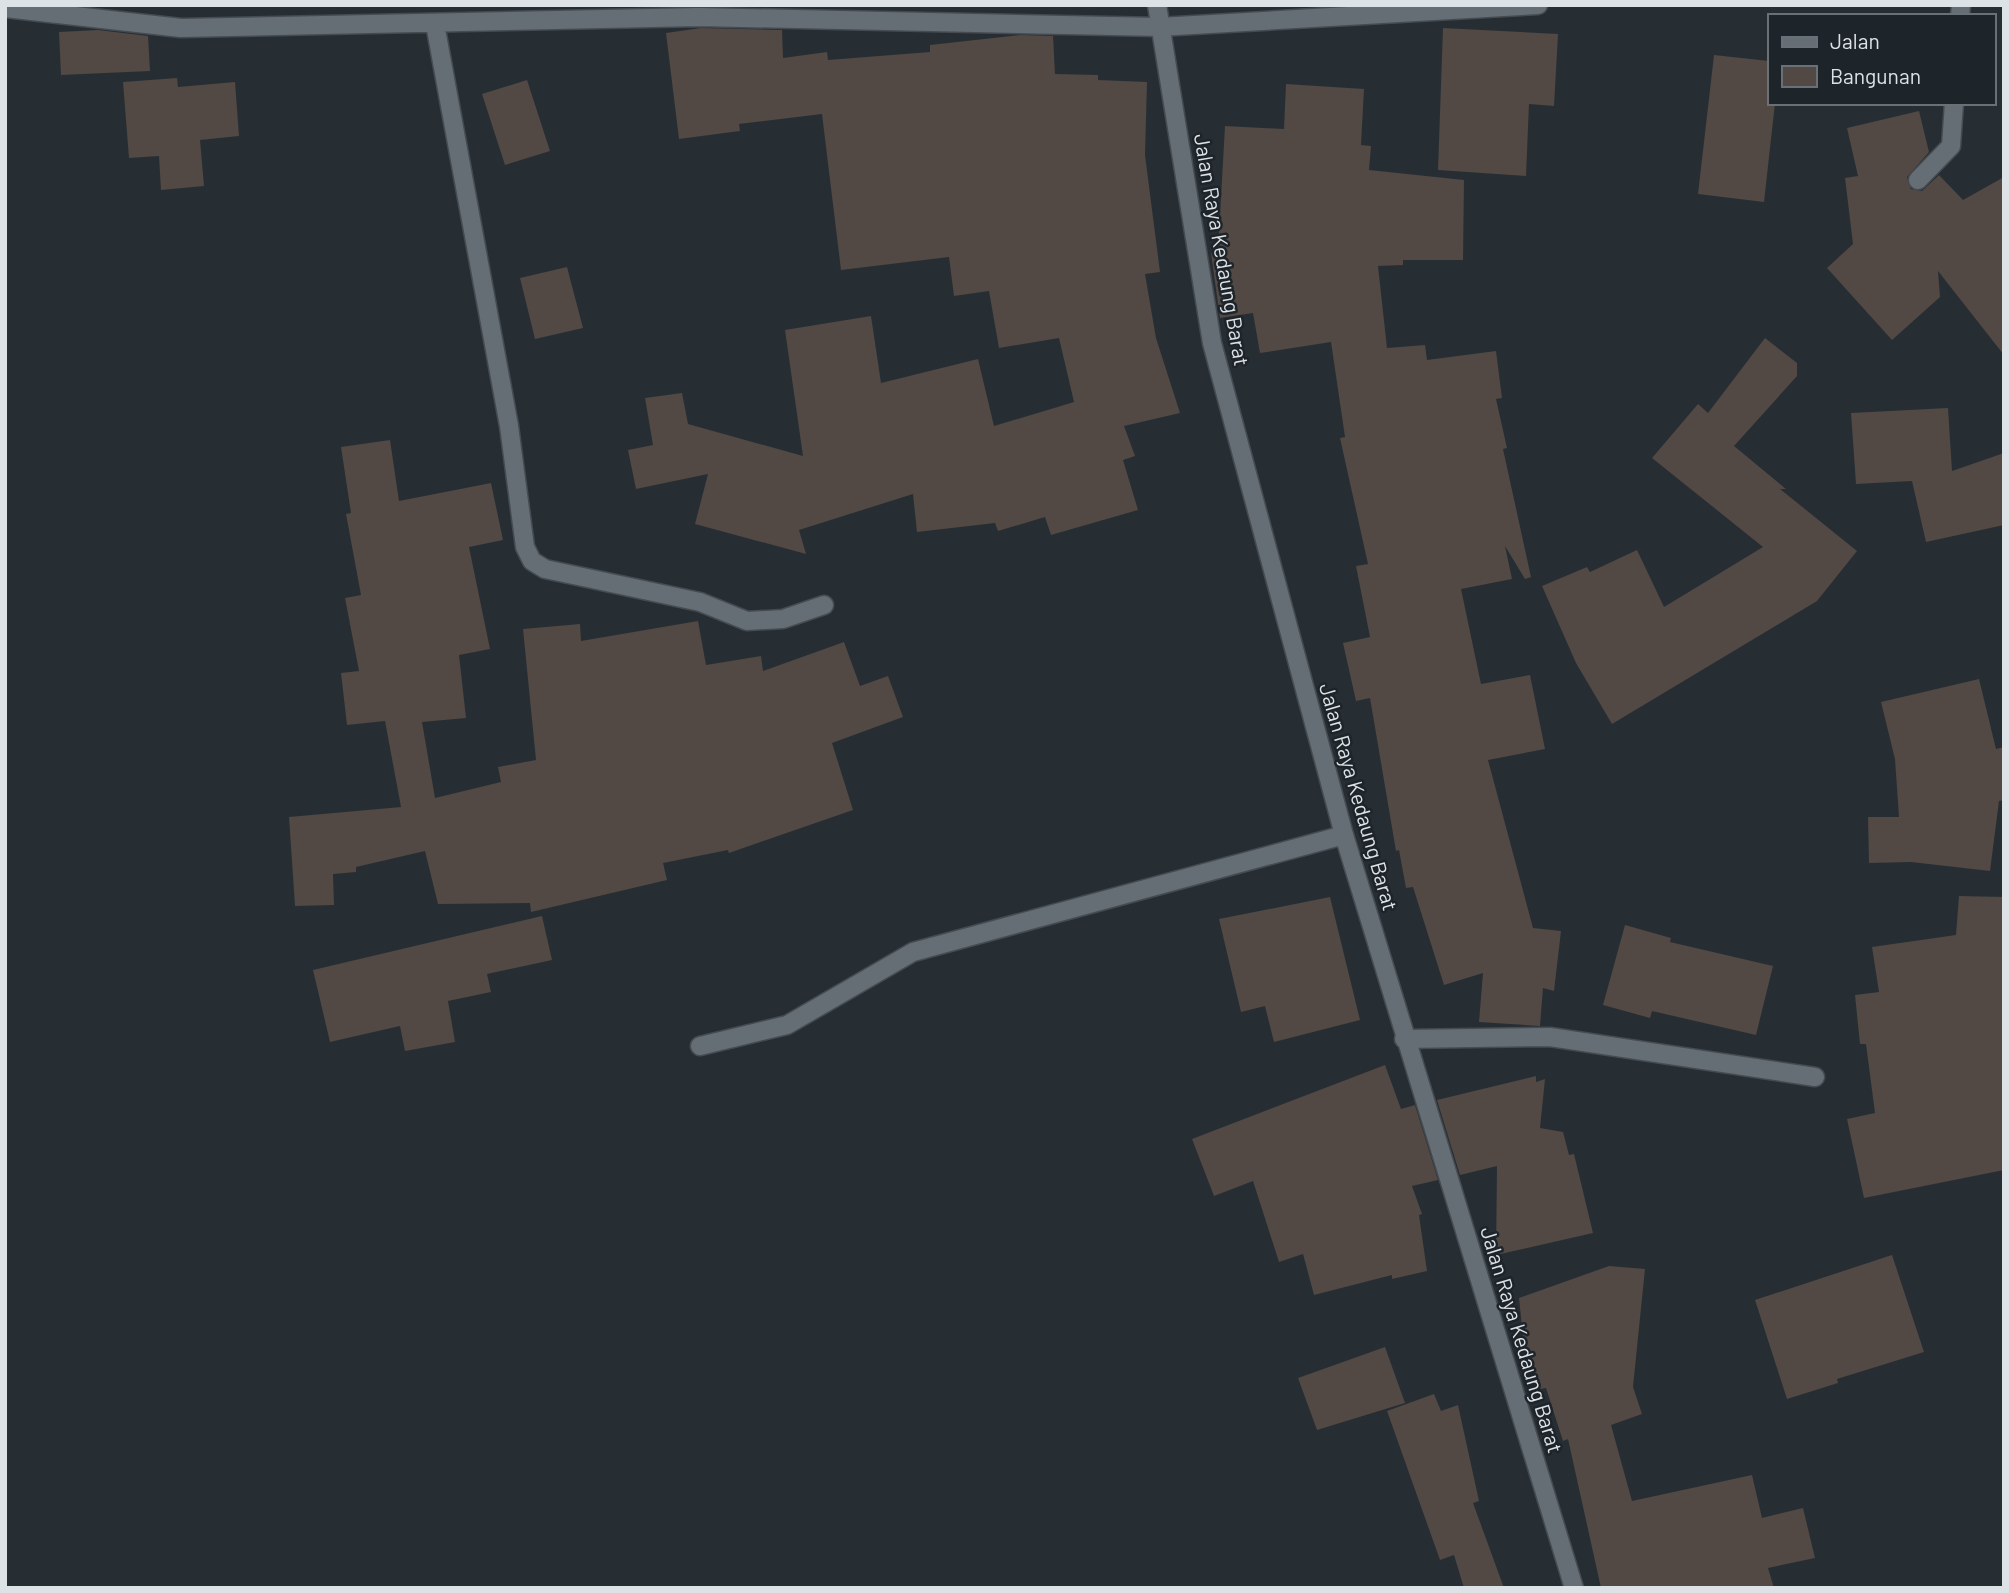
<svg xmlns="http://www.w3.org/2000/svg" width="2009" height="1593" viewBox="0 0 2009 1593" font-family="Barlow,sans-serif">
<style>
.building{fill:#524844}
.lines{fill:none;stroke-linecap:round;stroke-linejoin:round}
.street-casing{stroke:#454b51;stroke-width:21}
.secondary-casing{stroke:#454b51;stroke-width:21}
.street{stroke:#656e74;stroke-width:18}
.secondary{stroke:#656e74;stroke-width:18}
.labels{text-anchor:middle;stroke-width:5;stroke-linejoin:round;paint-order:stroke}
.street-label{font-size:21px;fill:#dde2e6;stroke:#1d242a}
</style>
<rect width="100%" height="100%" fill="#262e34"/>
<!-- building -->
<path class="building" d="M701,28L782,30L783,58L827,52L828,60L930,52V45L1021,35L1053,36L1055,74L1098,75V80L1147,82L1145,155L1160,272L1145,274L1156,338L1180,413L1124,426L1135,456L1123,460L1138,510L1051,535L1045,517L998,531L995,523L917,532L913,494L799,530L806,554L695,524L708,474L636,489L628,450L653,445L645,398L682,393L688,424L803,456L785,330L871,316L881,383L978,359L994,426L1074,402L1059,338L999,348L989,291L954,296L949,257L841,270L822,114L739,124L740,131L679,139L666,33Z
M1443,28L1558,34L1554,106L1529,104L1526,176L1438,170Z
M98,30L148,36L150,71L61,75L59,32Z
M1714,55L1769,61V103H1775L1764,202L1698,194Z
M177,78L178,87L235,82L239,136L200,140L204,186L161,190L159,156L129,158L123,82Z
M527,80L550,151L505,165L482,94Z
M1286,84L1364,89L1361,145L1371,146L1369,170L1464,180L1463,260H1403V265L1378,266L1387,348L1425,345L1427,360L1496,351L1502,398L1496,399L1507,448L1503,449L1531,577L1525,579L1505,546L1512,579L1461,589L1481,684L1530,675L1545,749L1488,760L1533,928L1561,931L1554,991L1543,988L1540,1026L1479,1022L1483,973L1444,985L1413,887L1406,888L1399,850L1396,851L1370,698L1356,701L1343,643L1370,637L1356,566L1368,564L1340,438L1345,437L1331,342L1260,353L1253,313L1220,318L1211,253L1218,252L1225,126L1284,129Z
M1919,111L1929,152L1907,177L1911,189L1922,191L1939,175L1963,200L2004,177V355L1938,271L1940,297L1892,340L1827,268L1853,244L1845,178L1858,176L1847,128Z
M567,267L583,328L535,339L520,278Z
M1765,338L1797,363V376L1734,446L1786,489H1780L1857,551L1817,601L1612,724L1576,663L1542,586L1587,567L1590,572L1637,550L1664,607L1763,547L1652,458L1698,404L1708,413Z
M1948,408L1952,471L2004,453V525L1926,542L1912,481L1856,484L1851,413Z
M390,440L399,501L491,483L503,540L469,547L490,649L459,655L466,718L422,722L435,798L501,782L498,767L536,760L523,629L580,624L581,641L698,621L706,665L761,656L763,671L844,642L860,686L888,676L903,717L832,743L853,810L729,853L728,850L663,863L667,880L531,912L530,903L438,904L425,851L356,867V872L333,874L334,905L295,906L289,817L401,807L385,721L347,725L341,673L359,671L345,598L361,595L346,514L351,513L341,447Z
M1979,679L1996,749L2004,747V800L1999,801L1990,871L1911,862L1869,863L1868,817H1899L1895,759L1881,702Z
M1959,896L2004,897V1170L1864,1198L1847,1119L1875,1113L1866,1044H1860L1855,995L1879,992L1872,947L1956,935Z
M1330,897L1360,1020L1274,1042L1265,1006L1241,1012L1219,919Z
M542,916L552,960L487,974L491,992L448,1001L455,1042L405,1051L400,1026L330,1042L313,970Z
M1625,925L1671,938L1670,942L1773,966L1756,1035L1652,1011L1650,1018L1603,1005Z
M1385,1065L1401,1109L1415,1105L1438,1180L1412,1186L1422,1214L1419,1215L1427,1271L1392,1279V1275L1314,1295L1303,1254L1279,1262L1253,1181L1214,1196L1192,1139Z
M1536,1076V1082L1545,1079L1540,1128L1563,1132L1569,1155L1574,1154L1593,1233L1496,1255L1497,1166L1460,1175L1437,1100Z
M1892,1255L1924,1352L1837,1379L1838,1383L1787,1399L1755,1300Z
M1609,1266L1645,1269L1633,1387L1642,1414L1611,1425L1632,1501L1752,1475L1762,1518L1803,1508L1815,1558L1768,1568L1774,1588H1601L1568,1439L1563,1441L1546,1388L1533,1390L1525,1356L1519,1298Z
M1385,1347L1405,1403L1317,1430L1298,1378Z
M1434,1394L1441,1411L1458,1405L1479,1501L1473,1503L1504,1588H1464L1454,1555L1440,1560L1387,1411Z"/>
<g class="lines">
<defs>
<path id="street" d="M5,8L181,28L699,17L1159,27L1538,5
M1960,16L1961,5
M435,24L509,426L525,547L532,561L545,569L700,602L747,621L783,619L824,605
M1918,180L1951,146L1954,103
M1404,1039L1550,1037L1815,1077
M700,1046L787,1025L913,952L1344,835"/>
<path id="secondary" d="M1157,5L1212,343L1344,835L1574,1588"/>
</defs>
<!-- street casing -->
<use href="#street" class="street-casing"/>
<!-- secondary casing -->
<use href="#secondary" class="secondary-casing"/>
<!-- street -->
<use href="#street" class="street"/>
<!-- secondary -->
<use href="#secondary" class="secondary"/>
</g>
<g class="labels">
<!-- street labels -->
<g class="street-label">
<text transform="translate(1221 250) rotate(80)" y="7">Jalan Raya Kedaung Barat</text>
<text transform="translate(1358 797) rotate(74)" y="7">Jalan Raya Kedaung Barat</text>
<text transform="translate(1521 1340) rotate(73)" y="7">Jalan Raya Kedaung Barat</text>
</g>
</g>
<!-- border -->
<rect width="2009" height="1593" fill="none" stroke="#dde2e6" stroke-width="14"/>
<!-- legend -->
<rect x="1768" y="14" width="228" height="91" fill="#1d242a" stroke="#6a7075" stroke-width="2"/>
<rect x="1782" y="37" width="35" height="10" fill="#656e74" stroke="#6a7075" stroke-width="2"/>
<text x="1830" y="49" font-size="21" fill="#dde2e6">Jalan</text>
<rect x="1782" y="66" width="35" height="21" fill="#524844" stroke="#6a7075" stroke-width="2"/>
<text x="1830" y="84" font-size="21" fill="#dde2e6">Bangunan</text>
</svg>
